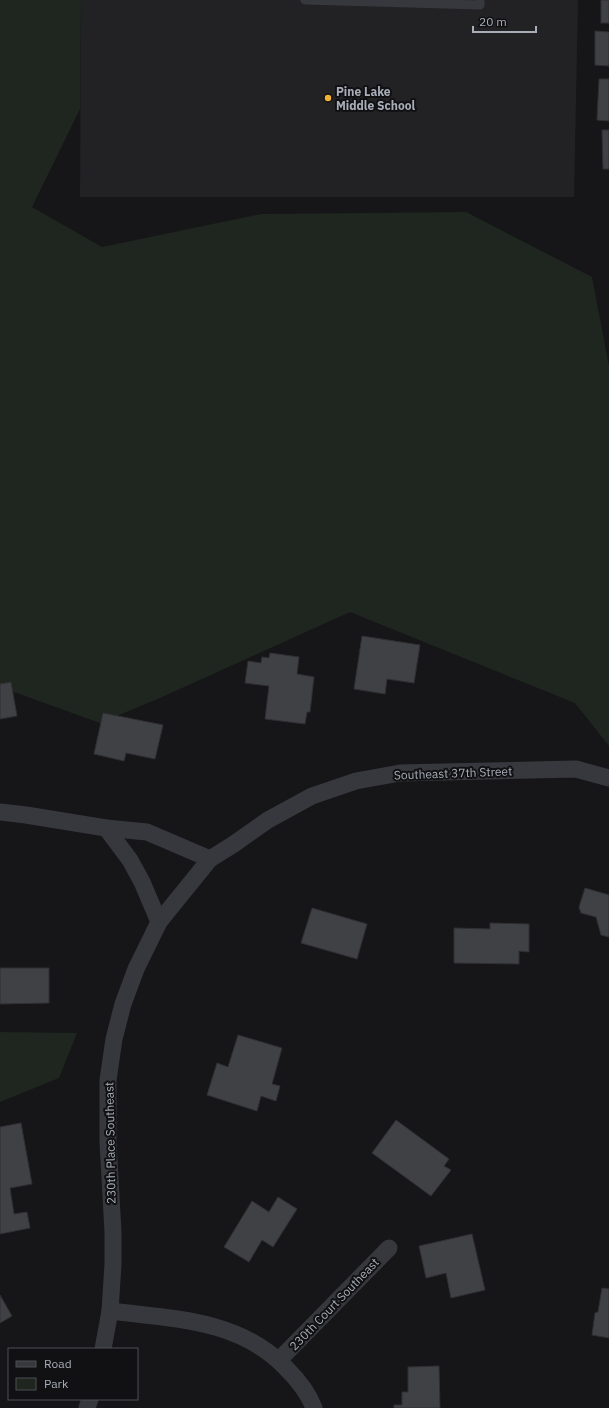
<svg xmlns="http://www.w3.org/2000/svg" width="609" height="1408" font-family="'IBM Plex Sans',sans-serif">
<style>
.built{fill:#222225}
.green{fill:#1e261f}
.building{fill:#404145;stroke:#303034}
.lines{fill:none;stroke-linecap:round;stroke-linejoin:round}
.lane{stroke:#37383d;stroke-width:9}
.street{stroke:#37383d;stroke-width:17}
.poi-dot{fill:#f2b134;stroke:#111113;stroke-width:1.5}
.labels{text-anchor:middle;dominant-baseline:central;stroke-width:4;stroke-linejoin:round;paint-order:stroke}
.poi-label{font-size:12px;font-weight:bold;fill:#a8adb8;stroke:#111113;text-anchor:start}
.street-label{font-size:12px;fill:#a8adb8;stroke:#111113}
</style>
<rect width="100%" height="100%" fill="#161618"/>
<polygon class="built" points="81,0 578,0 574,197 80,197"/>
<g class="green">
<polygon points="0,0 81,0 80,109 32,207 102,247 261,214 466,212 592,277 609,366 609,746 575,703 350,612 160,698 100,723 0,687"/>
<polygon points="0,1032 77,1033 59,1078 0,1102"/>
</g>
<g class="building">
<rect x="601" y="0" width="8" height="23"/>
<polygon points="595,31 609,32 609,66 595,65"/>
<polygon points="599,79 609,79 609,121 597,120"/>
<polygon points="602,130 609,130 609,169 603,169"/>
<polygon points="362,636 420,645 414,683 387,679 385,694 354,689"/>
<polygon points="270,653 299,657 297,674 314,677 310,712 307,712 305,724 265,719 269,686 245,683 248,661 261,663 262,657 269,658"/>
<polygon points="11,682 17,716 0,719 0,684"/>
<polygon points="103,713 163,725 155,759 126,753 124,761 94,754"/>
<polygon points="585,888 609,895 609,937 601,935 596,917 581,913 579,907"/>
<polygon points="312,908 367,924 357,959 301,943"/>
<polygon points="490,923 529,924 529,952 519,951 519,964 454,963 454,928 490,929"/>
<polygon points="0,968 49,968 49,1003 0,1004"/>
<polygon points="238,1035 282,1048 272,1084 280,1086 276,1101 261,1096 257,1111 207,1095 217,1063 228,1067"/>
<polygon points="396,1120 449,1159 444,1166 451,1170 431,1196 372,1153"/>
<polygon points="21,1123 32,1184 10,1188 14,1214 27,1212 30,1228 0,1234 0,1127"/>
<polygon points="278,1197 297,1209 273,1247 262,1240 249,1262 224,1247 252,1201 269,1212"/>
<polygon points="472,1234 485,1290 451,1298 446,1273 426,1278 419,1246"/>
<polygon points="602,1288 609,1289 609,1338 592,1335 595,1313 598,1312"/>
<polygon points="0,1295 12,1316 0,1323"/>
<polygon points="439,1366 440,1408 394,1408 394,1405 402,1405 402,1392 408,1392 408,1367"/>
</g>
<g class="lines">
<polyline class="lane" points="305,0 480,5 480,0"/>
<g class="street">
<polyline points="0,812 26,815 106,828 147,832 210,859"/>
<polyline points="106,828 130,860 142,882 159,922"/>
<path d="M110 1311C174 1319 239 1319 286 1368 298 1380 308 1392 314 1408"/>
<polyline points="103,1349 110,1311 113,1264 113,1232 108,1142 108,1080 114,1039 123,1004 136,969 159,922 210,859 234,844 268,820 312,796 356,781 400,773 576,769 609,778"/>
<polyline points="279,1360 389,1248"/>
<polyline points="87,1408 90,1399"/>
</g>
</g>
<circle class="poi-dot" cx="328" cy="98" r="4"/>
<g class="labels">
<g class="poi-label">
<text x="336" y="91">Pine Lake<tspan x="336" dy="14">Middle School</tspan></text>
</g>
<g class="street-label">
<text transform="translate(453 773) rotate(-2)">Southeast 37th Street</text>
<text transform="translate(110 1143) rotate(-91)">230th Place Southeast</text>
<text transform="translate(334 1304) rotate(-46)">230th Court Southeast</text>
</g>
</g>
<rect x="8" y="1348" width="130" height="52" fill="#111113" stroke="#4d4f55"/>
<rect x="16" y="1361" width="20" height="6" fill="#37383d" stroke="#4d4f55"/>
<text x="44" y="1368" font-size="12" fill="#a8adb8">Road</text>
<rect x="16" y="1378" width="20" height="12" fill="#1e261f" stroke="#4d4f55"/>
<text x="44" y="1388" font-size="12" fill="#a8adb8">Park</text>
<path d="M473 26v6h63v-6" fill="none" stroke="#a8adb8" stroke-width="2"/>
<text x="479" y="26" font-size="12" fill="#a8adb8" stroke="#111113" stroke-width="3" paint-order="stroke">20 m</text>
</svg>
